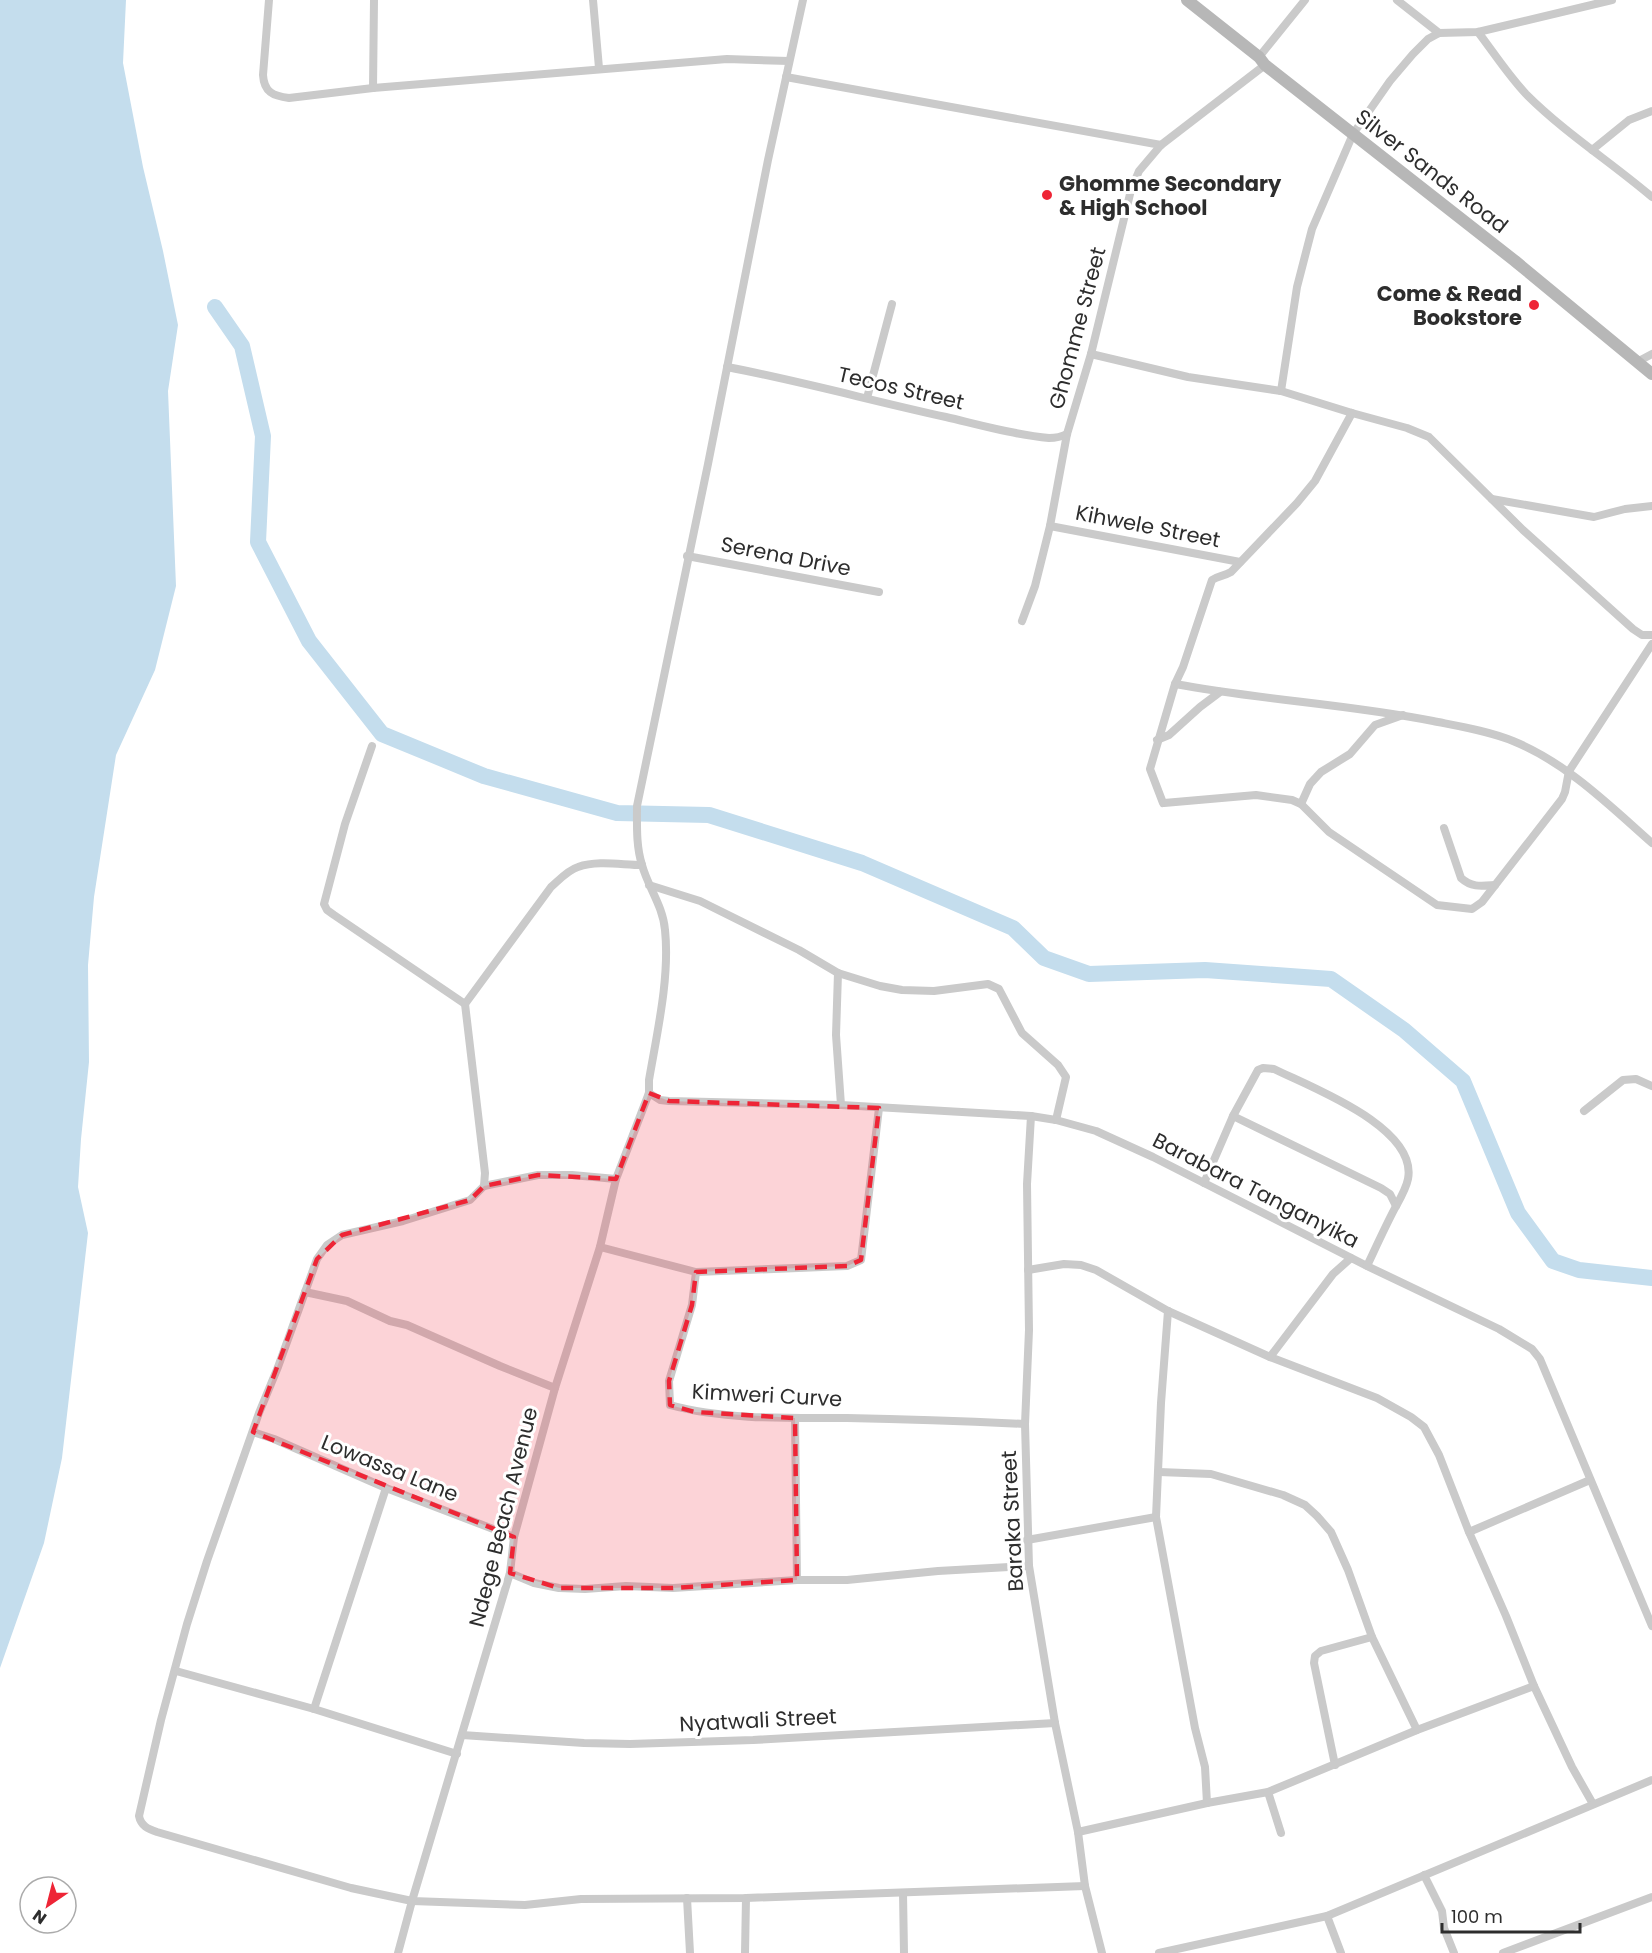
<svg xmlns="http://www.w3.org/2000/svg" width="1652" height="1953" font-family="Poppins,sans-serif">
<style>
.water{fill:#c4dded}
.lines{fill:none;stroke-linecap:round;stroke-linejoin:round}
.river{stroke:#c4dded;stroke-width:16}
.street{stroke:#cacaca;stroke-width:8}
.secondary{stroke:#b7b7b7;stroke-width:12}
.marked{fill:#ee2536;fill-opacity:0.2;stroke:#ee2536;stroke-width:4.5;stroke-dasharray:12 8;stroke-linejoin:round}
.poi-dot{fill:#ee2536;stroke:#fff;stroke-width:2}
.labels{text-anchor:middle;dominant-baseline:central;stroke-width:6;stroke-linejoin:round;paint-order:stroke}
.street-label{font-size:21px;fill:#2d2d2d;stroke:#fff}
.poi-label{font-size:21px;font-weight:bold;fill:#2d2d2d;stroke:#fff;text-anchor:start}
</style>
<rect width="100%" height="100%" fill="#fff"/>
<polygon class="water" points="0,0 126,0 123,63 143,167 163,251 178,325 168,391 176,586 155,670 116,755 94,897 88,965 89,1062 81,1139 78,1187 88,1233 62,1458 44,1543 0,1668"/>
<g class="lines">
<polyline class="river" points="215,307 242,346 263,436 258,542 309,641 382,734 484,776 617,813 709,815 862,863 1013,928 1044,958 1089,974 1205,970 1331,979 1404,1030 1463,1081 1518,1213 1553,1261 1579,1270 1652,1278"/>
<g class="street">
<path d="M269 0 263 75C264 92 273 96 289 98L373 88 727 59 789 61"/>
<polyline points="593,0 599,68"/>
<polyline points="1397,0 1439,33"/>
<path d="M1478 32C1494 53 1508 75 1526 94 1565 133 1611 162 1652 197"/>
<polyline points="1259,57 1305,0"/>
<polyline points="786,77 1161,145"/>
<polyline points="373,88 374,0"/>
<polyline points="1592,150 1629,120 1652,111"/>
<polyline points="1091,354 1188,377 1281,391 1352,413 1407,428 1429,437 1523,530 1633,629 1642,635 1652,635"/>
<polyline points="1637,362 1652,354"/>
<path d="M727 367C800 381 873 401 946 417 980 425 1015 435 1049 438 1056 438 1061 437 1067 434"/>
<polyline points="1281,391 1297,287 1312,229 1353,134 1390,81 1413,54 1428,39 1439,33 1478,32 1612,0"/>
<polyline points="867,398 892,304"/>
<polyline points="1492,499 1594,517 1625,509 1652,506"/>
<polyline points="1050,526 1240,562"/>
<polyline points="687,556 879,592"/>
<polyline points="1022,621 1035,586 1050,526 1067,434 1091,354 1131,190 1139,171 1161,145 1265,65"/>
<path d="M1175 684C1261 700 1348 704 1433 721 1458 726 1489 731 1513 741 1567 763 1609 805 1652 843"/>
<polyline points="1157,740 1169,735 1200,707 1220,692"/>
<polyline points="372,746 345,824 324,904 327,910 334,915 465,1004"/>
<path d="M1163 803 1150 769 1175 684 1183 667 1212 580C1218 576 1224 576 1231 572L1297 503 1315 481 1352 413"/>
<polyline points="1164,803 1256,795 1292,800 1301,804 1329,832 1437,905 1472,909 1482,902 1562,799 1565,792 1569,771 1652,644"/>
<polyline points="1301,804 1310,784 1321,772 1350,754 1375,725 1403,715"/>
<path d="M1444 828 1461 878C1472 888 1482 886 1495 885"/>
<path d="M642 865C622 865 598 860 578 867 568 870 559 880 551 887L465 1004 485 1173 484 1186 470 1200 403 1221 342 1235 327 1245 317 1259 278 1367 259 1413 207 1561 187 1624 161 1720 139 1816C141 1826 148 1829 157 1832L351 1888 412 1901 525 1905 581 1899 746 1898 1085 1886"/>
<polyline points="649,885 700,901 799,950 838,973 880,986 902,990 934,991 988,984 999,989 1022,1033 1058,1065 1066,1077 1056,1120"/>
<polyline points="838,973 836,1035 841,1105"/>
<polyline points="649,1093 660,1100 669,1101 841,1105 1031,1116 1056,1120 1096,1131 1153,1157 1367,1266 1499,1329 1532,1349 1540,1359 1652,1626"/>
<polyline points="1584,1111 1623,1080 1636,1079 1652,1086"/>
<polyline points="1031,1116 1027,1184 1029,1330 1025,1424 1029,1566 1055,1723 1078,1832 1085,1886 1102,1953"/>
<polyline points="1233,1116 1381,1188 1390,1194 1396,1206"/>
<path d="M1204 1183 1233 1116 1258 1070 1263 1068 1274 1069C1310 1087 1418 1127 1408 1179 1406 1189 1400 1199 1395 1208 1385 1227 1376 1247 1367 1266"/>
<polyline points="484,1186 538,1175 572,1175 616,1179"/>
<path d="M600 1247 696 1272 692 1305 669 1381 670 1405C724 1420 791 1418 847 1418 906 1419 965 1421 1025 1424"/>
<polyline points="1028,1270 1064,1264 1081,1265 1096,1270 1168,1311 1270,1357 1377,1398 1411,1417 1424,1427 1439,1455 1469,1532 1506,1616 1534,1686 1572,1767 1593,1804"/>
<polyline points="696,1272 847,1266 861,1260 879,1108"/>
<polyline points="305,1292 347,1301 390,1321 407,1325 500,1366 555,1388"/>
<polyline points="1168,1311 1161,1403 1156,1517 1195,1728 1205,1767 1207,1803"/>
<polyline points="1270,1357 1333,1274 1351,1258"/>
<polyline points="795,1418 797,1580"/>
<polyline points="253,1432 274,1439 386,1488 514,1537"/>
<polyline points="1159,1472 1211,1474 1283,1495 1305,1505 1317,1516 1331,1532 1348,1570 1372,1637 1417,1730"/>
<polyline points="1469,1532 1590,1480"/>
<polyline points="1027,1540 1156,1517"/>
<polyline points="510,1573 534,1583 559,1588 585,1589 626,1586 673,1588 797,1580 847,1580 938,1571 1029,1566"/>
<polyline points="176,1671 314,1709 457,1754"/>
<polyline points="314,1709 386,1488"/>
<polyline points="462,1735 584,1743 630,1744 753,1740 1055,1723"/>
<polyline points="1335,1765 1314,1663 1315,1656 1321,1651 1372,1637"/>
<polyline points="1268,1792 1281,1833"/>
<polyline points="1078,1832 1207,1803 1268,1792 1417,1730 1534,1686"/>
<polyline points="1424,1875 1442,1911 1444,1928 1454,1953"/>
<polyline points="903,1893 904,1953"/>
<polyline points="687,1898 690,1953"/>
<polyline points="1327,1916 1341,1953"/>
<path d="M398 1953 412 1901 510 1573 514 1537 555 1388 600 1247 616 1179 649 1093V1080C657 1033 670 977 665 930 663 906 648 887 642 865 636 846 637 826 637 806L708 464 768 160 803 0"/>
<polyline points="745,1953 746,1898"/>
<polyline points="1159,1953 1327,1916 1652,1780"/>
<polyline points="1503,1953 1652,1897"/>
</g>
<polyline class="secondary" points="1187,0 1259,57 1265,65 1515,261 1652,374"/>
</g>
<path class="marked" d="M649 1093 669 1101 879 1108 861 1260 847 1266 696 1272 692 1305 669 1381 670 1405 695 1412 795 1418 797 1580 673 1588H559L510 1573 514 1537 253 1432 317 1259 342 1235 470 1200 484 1186 538 1175 616 1179Z"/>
<g class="poi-dot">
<circle cx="1047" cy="195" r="6"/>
<circle cx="1534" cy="305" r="6"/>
</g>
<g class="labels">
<g class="street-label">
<text transform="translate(1432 171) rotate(38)">Silver Sands Road</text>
<text transform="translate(1077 328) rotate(-75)">Ghomme Street</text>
<text transform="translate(901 388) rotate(13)">Tecos Street</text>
<text transform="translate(1148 526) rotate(11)">Kihwele Street</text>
<text transform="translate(786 556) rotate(11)">Serena Drive</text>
<text transform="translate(1256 1190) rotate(27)">Barabara Tanganyika</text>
<text transform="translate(767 1395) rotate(3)">Kimweri Curve</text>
<text transform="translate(390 1468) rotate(22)">Lowassa Lane</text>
<text transform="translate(503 1517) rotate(-76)">Ndege Beach Avenue</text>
<text transform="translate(1012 1521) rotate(-93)">Baraka Street</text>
<text transform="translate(758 1720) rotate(-3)">Nyatwali Street</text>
</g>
<g class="poi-label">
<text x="1059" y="183">Ghomme Secondary<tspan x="1059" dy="24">&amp; High School</tspan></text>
<text x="1522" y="293" text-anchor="end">Come &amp; Read<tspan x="1522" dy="24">Bookstore</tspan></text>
</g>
</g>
<g transform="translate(48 1905) rotate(215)"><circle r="28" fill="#ffffff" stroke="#ababab" stroke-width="1.5"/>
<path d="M0-4.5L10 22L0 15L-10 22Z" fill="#ee2536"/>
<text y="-9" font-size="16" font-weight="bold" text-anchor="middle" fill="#2d2d2d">N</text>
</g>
<path d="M1442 1923v9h138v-9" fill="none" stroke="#2d2d2d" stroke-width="3"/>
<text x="1451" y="1923" font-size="18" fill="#2d2d2d" stroke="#ffffff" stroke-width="4.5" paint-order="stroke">100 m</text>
</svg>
